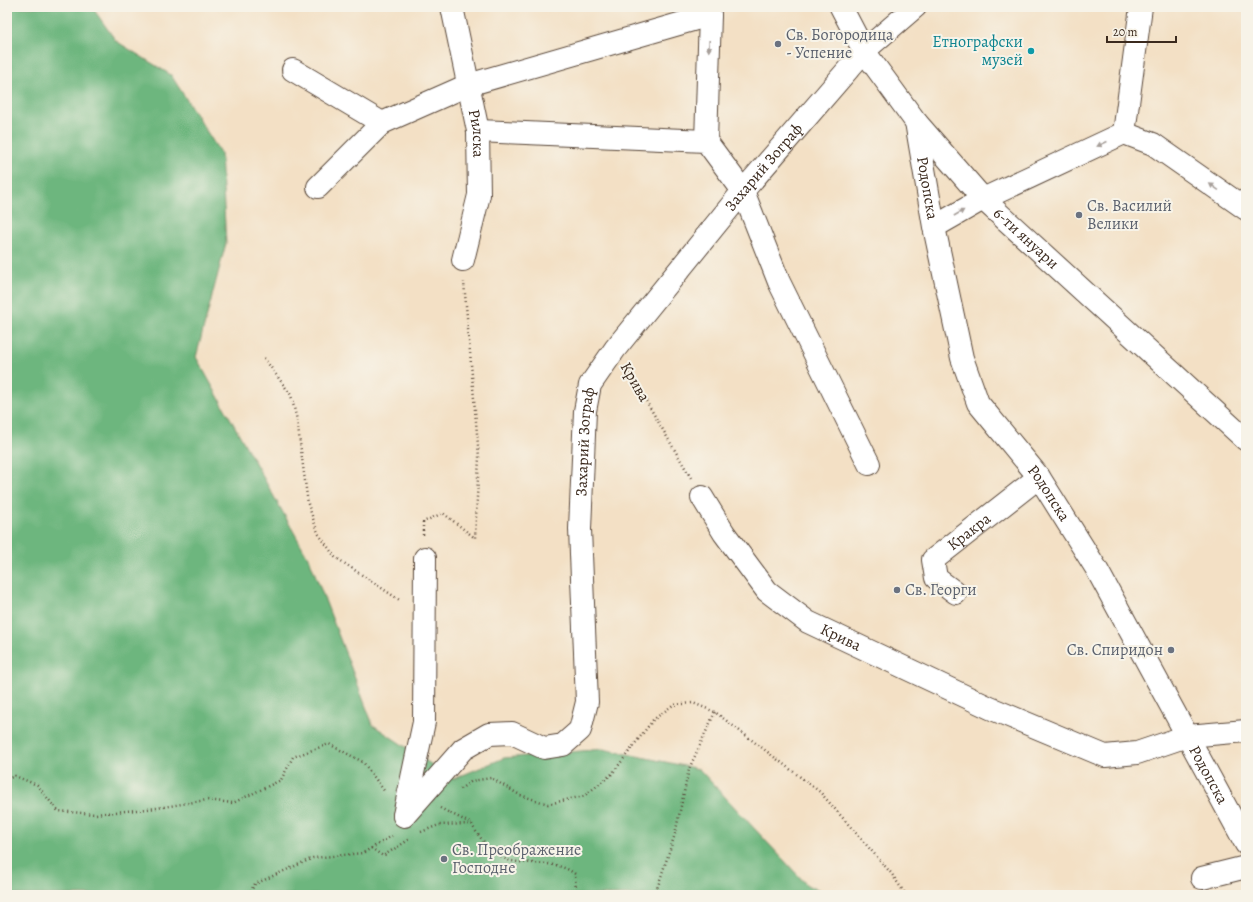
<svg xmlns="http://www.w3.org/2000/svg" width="1253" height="902" font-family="Alegreya,serif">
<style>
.forest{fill:#6db67e;stroke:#54704e}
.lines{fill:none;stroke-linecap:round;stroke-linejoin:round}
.minor-casing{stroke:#574537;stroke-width:24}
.major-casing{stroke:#574537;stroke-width:24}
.path{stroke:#574537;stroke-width:2.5;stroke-dasharray:1 3;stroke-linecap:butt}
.minor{stroke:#fff;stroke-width:22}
.major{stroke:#fff;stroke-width:22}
.oneway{fill:#a79f9a}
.worship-dot{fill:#6b7280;stroke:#f7f3e8;stroke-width:1.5}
.culture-dot{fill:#0f9aa8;stroke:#f7f3e8;stroke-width:1.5}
.labels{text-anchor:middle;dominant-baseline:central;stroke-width:4;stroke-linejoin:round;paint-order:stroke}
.worship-label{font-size:16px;fill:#5b616d;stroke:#f7f3e8;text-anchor:start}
.culture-label{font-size:16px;fill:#0d838f;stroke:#f7f3e8;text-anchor:end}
.street-label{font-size:16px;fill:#3b2a1e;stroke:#f7f3e8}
</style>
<rect width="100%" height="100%" fill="#f7f3e8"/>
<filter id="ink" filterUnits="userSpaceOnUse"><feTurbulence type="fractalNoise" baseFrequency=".025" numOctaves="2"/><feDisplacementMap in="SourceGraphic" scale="8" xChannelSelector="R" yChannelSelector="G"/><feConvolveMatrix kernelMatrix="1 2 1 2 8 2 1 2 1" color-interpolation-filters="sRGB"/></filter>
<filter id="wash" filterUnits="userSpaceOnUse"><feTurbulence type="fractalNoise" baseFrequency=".012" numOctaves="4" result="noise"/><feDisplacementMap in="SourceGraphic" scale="16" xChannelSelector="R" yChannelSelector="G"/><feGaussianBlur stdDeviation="0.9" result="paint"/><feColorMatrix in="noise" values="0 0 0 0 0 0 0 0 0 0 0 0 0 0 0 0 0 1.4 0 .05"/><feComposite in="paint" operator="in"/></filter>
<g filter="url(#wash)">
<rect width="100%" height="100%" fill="#f3e0c5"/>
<polygon class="forest" points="7,7 92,7 116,41 171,75 221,154 226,243 196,357 310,561 373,725 453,779 504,758 603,749 699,769 807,885 828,895 7,895"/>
</g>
<g filter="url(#ink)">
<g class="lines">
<defs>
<g id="minor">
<path id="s1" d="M452 7 478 131 479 195 463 260"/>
<polyline points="293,70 382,123"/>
<path id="s2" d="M916 122 934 227 962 358 978 403 1039 477 1096 568 1246 844"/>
<polyline points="478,131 706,141 743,191 779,282 869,464"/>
<polyline points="1124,133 1141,7"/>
<polyline points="706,141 710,15 708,7"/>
<polyline points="318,187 382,123 468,85 710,15"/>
<polyline points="934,227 983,199 1124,133 1153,144 1246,209"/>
<path id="s3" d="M702 497 724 533 767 591 808 622 990 708 1105 756 1137 753 1187 736 1246 731"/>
<path id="s4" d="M956 593 936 578 933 560 1039 477"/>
<polyline points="404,815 424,722 425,558"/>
<path id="s5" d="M404 816 463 749 489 734 512 733 544 748 563 745 580 730 587 702 580 529 585 411 590 385 615 349 743 191 864 51 915 7"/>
<polyline points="1202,878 1246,867"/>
</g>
<g id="major">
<path id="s6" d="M841 7 864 51 916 122 983 199 1246 440"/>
</g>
</defs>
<use href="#minor" class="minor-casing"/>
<use href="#major" class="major-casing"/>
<g class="path">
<polyline points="264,358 291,395 297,420 308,504 318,533 335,557 401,601"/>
<polyline points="628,370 691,478"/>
<polyline points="423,535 423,522 443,513 475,538 479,457 464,282"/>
<polyline points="7,779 15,776 37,785 58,811 95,814 157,808 207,800 233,803 281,780 293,757 329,744 363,762 385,792"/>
<polyline points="460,789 472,781 491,778 520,795 548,804 584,796 612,774 653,720 673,705 693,703 715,712 820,792 891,873 906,895"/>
<path d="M440 808 472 824C477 837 498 859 512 861 534 865 557 860 575 874L576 893 584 895"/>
<polyline points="421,832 439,825 472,824"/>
<polyline points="371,848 383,856 410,839"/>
<polyline points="248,895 255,884 313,858 363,853 392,836"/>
<polyline points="655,895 675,834 689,769 715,712"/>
</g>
<use href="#minor" class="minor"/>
<use href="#major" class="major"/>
</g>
<defs><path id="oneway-solid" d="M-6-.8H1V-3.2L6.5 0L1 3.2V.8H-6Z"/></defs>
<g class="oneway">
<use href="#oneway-solid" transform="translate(709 46) rotate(92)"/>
<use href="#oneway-solid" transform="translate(1102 144) rotate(155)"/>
<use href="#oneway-solid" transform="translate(1214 187) rotate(-145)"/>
<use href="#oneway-solid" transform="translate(959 213) rotate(-30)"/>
</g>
</g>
<g class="worship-dot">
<circle cx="778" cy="44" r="4"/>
<circle cx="1079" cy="215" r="4"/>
<circle cx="897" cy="590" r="4"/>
<circle cx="1171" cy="650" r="4"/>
<circle cx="444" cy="859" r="4"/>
</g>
<circle class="culture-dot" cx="1031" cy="51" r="4"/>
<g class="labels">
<g class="worship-label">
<text x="786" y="35">Св. Богородица<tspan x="786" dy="18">- Успение</tspan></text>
<text x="1087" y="206">Св. Василий<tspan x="1087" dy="18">Велики</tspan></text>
<text x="905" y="590">Св. Георги</text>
<text x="1163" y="650" text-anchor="end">Св. Спиридон</text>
<text x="452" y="850">Св. Преображение<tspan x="452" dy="18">Господне</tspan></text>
</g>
<g class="culture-label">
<text x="1023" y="42">Етнографски<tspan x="1023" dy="18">музей</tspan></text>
</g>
<g class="street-label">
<text stroke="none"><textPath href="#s1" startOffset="129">Рилска</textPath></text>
<text stroke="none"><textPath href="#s5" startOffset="845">Захарий Зограф</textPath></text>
<text stroke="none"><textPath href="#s2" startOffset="67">Родопска</textPath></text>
<text stroke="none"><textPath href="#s6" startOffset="298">6-ти януари</textPath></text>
<text transform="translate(635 382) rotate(60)">Крива</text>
<text stroke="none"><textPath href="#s5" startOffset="509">Захарий Зограф</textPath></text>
<text stroke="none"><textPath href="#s2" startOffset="403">Родопска</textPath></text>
<text stroke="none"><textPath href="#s4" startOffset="89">Кракра</textPath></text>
<text stroke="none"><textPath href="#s3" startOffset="202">Крива</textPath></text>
<text stroke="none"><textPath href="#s2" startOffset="727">Родопска</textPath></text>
</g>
</g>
<rect width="1253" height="902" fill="none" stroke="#f7f3e8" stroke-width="24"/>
<path d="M1107 36v6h69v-6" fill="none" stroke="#3b2a1e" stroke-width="2"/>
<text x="1113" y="36" font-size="12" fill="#3b2a1e" stroke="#f7f3e8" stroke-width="3" paint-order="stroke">20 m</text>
</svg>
